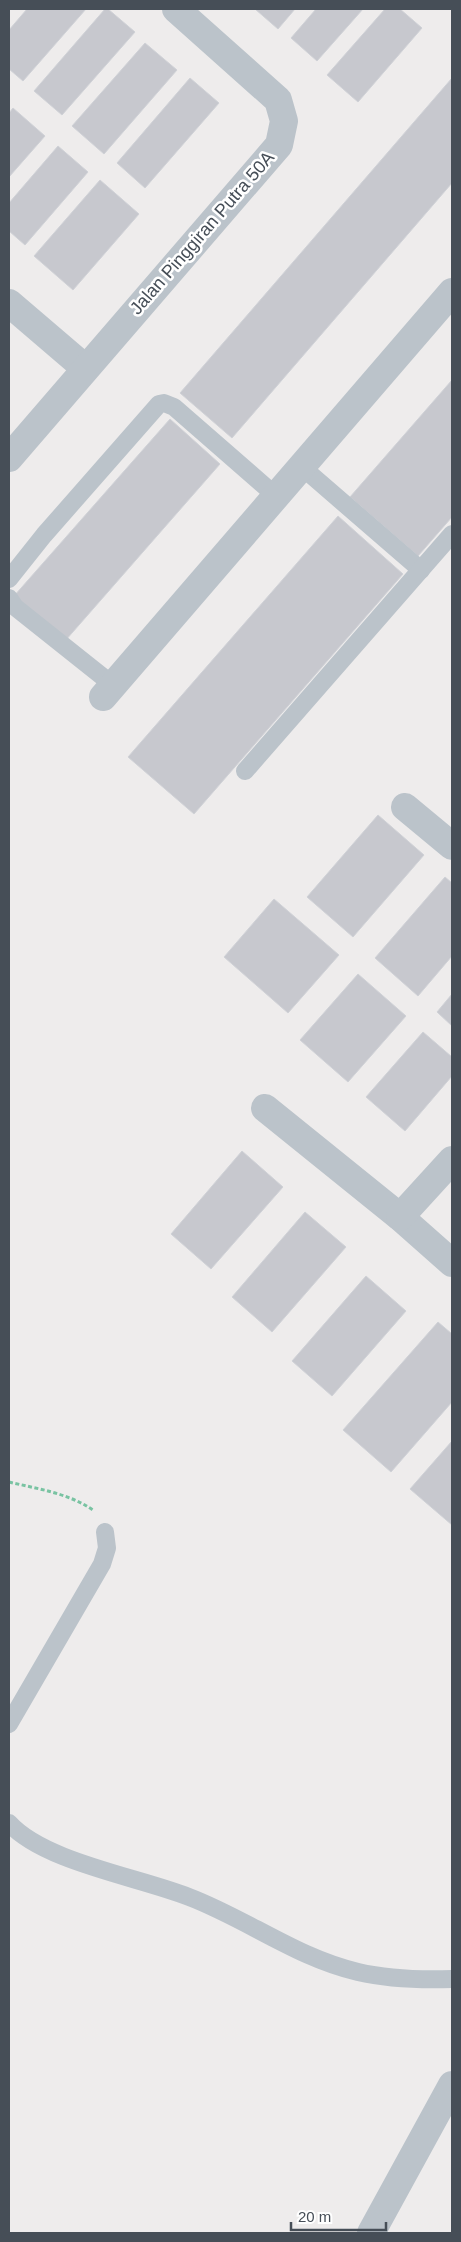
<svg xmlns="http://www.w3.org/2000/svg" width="461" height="2242" font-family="Arial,sans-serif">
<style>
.building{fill:#c7c8ce;stroke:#d0d2d7}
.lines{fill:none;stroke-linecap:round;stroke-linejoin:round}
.path{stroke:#79c3a2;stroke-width:3;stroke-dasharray:4 2.5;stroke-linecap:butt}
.lane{stroke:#bbc3ca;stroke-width:18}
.street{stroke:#bbc3ca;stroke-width:28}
.labels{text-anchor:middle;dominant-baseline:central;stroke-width:5;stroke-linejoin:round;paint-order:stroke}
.street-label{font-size:18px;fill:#464e57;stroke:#fff}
</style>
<rect width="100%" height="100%" fill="#eeecec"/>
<g class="building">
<polygon points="27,9 86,9 23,81 9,69 9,30"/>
<polygon points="105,9 108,9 135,32 62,115 34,91"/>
<polygon points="255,9 295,9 278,29"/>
<polygon points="316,9 363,9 317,61 291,38"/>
<polygon points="385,9 400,9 422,28 358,102 327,75"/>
<polygon points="145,43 177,70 104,154 72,126"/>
<polygon points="190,78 219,103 145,188 117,163"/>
<polygon points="452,78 452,183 232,438 180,393"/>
<polygon points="13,108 45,136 9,177 9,113"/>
<polygon points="58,146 88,172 25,245 9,231 9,203"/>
<polygon points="100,180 139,214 73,290 34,256"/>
<polygon points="452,380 452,517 418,556 350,497"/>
<polygon points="170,419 220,464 65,641 14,596"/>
<polygon points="338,516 403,574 194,814 128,757"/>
<polygon points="378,815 424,855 353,937 307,897"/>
<polygon points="445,877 452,883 452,956 418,996 375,958"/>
<polygon points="274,899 339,955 288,1013 224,957"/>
<polygon points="358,974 406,1016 348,1082 300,1040"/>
<polygon points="452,994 452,1026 437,1012"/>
<polygon points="423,1032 452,1057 452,1076 405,1131 366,1097"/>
<polygon points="242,1151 283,1187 211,1269 171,1234"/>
<polygon points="305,1212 346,1247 272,1332 232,1297"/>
<polygon points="366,1276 406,1311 332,1396 292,1361"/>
<polygon points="438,1322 452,1334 452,1402 391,1472 343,1430"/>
<polygon points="452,1441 452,1525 410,1489"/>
</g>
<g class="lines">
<path class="path" d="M9 1482C38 1489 68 1493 93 1510"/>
<g class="lane">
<polyline points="302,467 421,570"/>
<polyline points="9,579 44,535 159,404 164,403 174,407 276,496"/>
<polyline points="9,598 15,607 113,685"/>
<polyline points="245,771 452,534"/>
<polyline points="9,1724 102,1564 107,1548 105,1532"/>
<path d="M9 1823C44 1862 139 1877 189 1897 247 1919 297 1958 358 1972 388 1979 422 1980 452 1979"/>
</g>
<g class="street">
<polyline points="9,303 85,368"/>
<polyline points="9,458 279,145 284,121 278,100 176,9"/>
<polyline points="103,697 452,292"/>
<polyline points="405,807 452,846"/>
<polyline points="265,1108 400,1217 452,1263"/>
<polyline points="400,1217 452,1160"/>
<polyline points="371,2233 452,2085"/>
</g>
</g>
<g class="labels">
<g class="street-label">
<text transform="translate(202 233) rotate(-49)">Jalan Pinggiran Putra 50A</text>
</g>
</g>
<rect width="461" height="2242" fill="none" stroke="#464e57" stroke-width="20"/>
<path d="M291 2222v8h95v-8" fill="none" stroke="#464e57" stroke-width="2.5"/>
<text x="298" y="2222" font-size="15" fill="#464e57" stroke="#ffffff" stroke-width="4" paint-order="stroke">20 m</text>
</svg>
